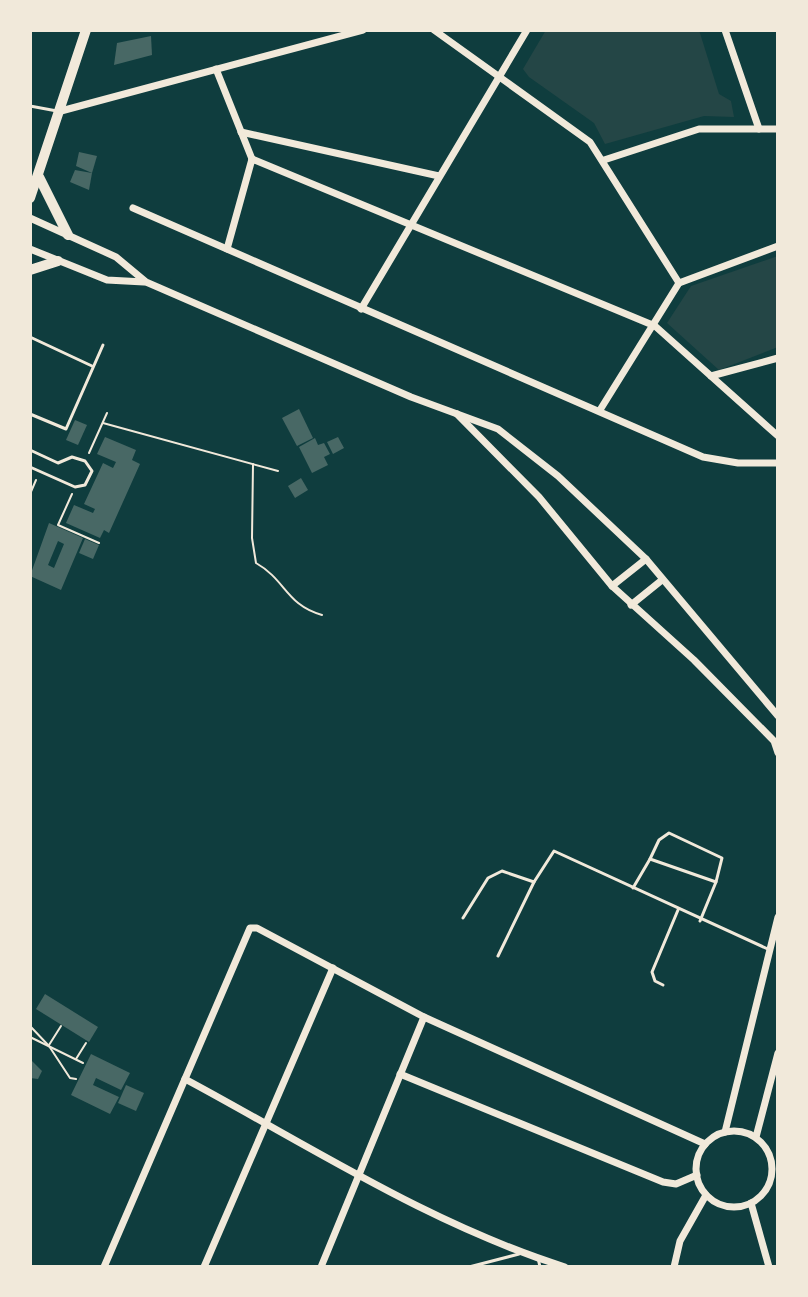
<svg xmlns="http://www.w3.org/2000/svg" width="808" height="1297" font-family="'Titillium Web',sans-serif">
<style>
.green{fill:#244646}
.building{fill:#486865;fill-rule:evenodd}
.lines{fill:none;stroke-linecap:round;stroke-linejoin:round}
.path{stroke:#f1e9da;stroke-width:2}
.service{stroke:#f1e9da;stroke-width:3}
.minor{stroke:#f1e9da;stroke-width:7}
.primary{stroke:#f1e9da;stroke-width:10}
</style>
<rect width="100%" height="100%" fill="#0f3d3e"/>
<g class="green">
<polygon points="546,30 699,30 719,94 731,101 734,117 704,116 605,144 594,123 529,77 523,69"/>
<polygon points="778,256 778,347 719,370 667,323 691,286"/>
</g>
<g class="building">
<polygon points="151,36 152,55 114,65 117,43"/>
<polygon points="79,152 97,156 92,173 76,166"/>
<polygon points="75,170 92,173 89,190 70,182"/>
<polygon points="299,409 313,438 297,446 282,418"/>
<polygon points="75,420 87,425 78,445 66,440"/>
<polygon points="105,437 136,450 132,460 140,464 109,533 104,530 100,538 66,523 74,505 93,513 95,509 84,504 103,463 113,468 116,462 97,454"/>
<polygon points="338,437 344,448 333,454 327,442"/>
<polygon points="315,438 318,445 324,443 330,454 324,457 328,465 312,473 299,447"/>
<polygon points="301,478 308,490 295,498 288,486"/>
<path d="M49 523 83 538 61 590 30 576ZM58 541 64 544 54 568 48 565Z"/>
<polygon points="85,539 99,545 93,559 79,553"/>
<polygon points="45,994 98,1027 89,1042 36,1009"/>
<polygon points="91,1054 130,1073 121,1090 96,1078 93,1085 119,1097 110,1114 71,1095"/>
<polygon points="30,1059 42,1071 38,1079 30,1078"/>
<polygon points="126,1085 144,1093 136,1111 118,1103"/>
</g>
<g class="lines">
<g class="path">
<polyline points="103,423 278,471"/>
<polyline points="89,453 107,413"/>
<path d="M253 464 252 538 256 563C286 580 286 605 322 615"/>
<polyline points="30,494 36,480"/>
<polyline points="72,494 58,525 99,543"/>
<polyline points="30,543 30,544"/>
<polyline points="30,1026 49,1046 70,1078 76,1079"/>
<polyline points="30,1037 83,1063"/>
<polyline points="49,1045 61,1026"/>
<polyline points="76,1059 86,1043"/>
</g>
<g class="service">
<polyline points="30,106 57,111"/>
<polyline points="30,337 92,366"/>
<polyline points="30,414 66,429 103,345"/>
<polyline points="30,450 58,463 72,457 85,461 92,471 85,485 75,487 30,467"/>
<polyline points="650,859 659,840 669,833 722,858 716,882"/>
<polyline points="633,888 650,859 716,882 700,921"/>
<polyline points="463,918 488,878 502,871 534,882 554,851 770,950"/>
<polyline points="498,956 534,882"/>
<polyline points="663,985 655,981 652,972 678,910"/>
<polyline points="538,1258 540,1267"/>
<polyline points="469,1267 519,1254"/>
</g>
<g class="minor">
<polyline points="434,30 590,142 679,283"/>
<polyline points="725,30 759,129"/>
<polyline points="216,69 252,159"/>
<polyline points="61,111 363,30"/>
<polyline points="241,132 439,176"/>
<polyline points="252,159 655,326 778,436"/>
<polyline points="604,160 699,129 778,129"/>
<polyline points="133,208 703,457 738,463 778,463"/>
<polyline points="30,218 116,257 146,282 411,397 498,429 558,476 646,559 778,716"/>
<polyline points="30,249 107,280 144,282"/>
<polyline points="227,249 252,159"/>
<polyline points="361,309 527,30"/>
<polyline points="711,376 778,358"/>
<polyline points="600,410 679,283 778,246"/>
<polyline points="457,414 539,497 612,586 694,660 774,741 778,753"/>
<polyline points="612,586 646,559"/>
<polyline points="631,605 662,580"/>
<polyline points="400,1074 663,1182 676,1184 697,1175"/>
<path d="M185 1079C310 1146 429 1224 565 1267"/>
<circle cx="734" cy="1169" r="38"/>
<polyline points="725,1132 778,917"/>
<polyline points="756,1137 778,1053"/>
<polyline points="751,1203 769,1267"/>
<polyline points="104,1267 250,928 257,928 424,1017 705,1144"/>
<polyline points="204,1267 333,968"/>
<polyline points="321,1267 424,1017"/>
<polyline points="674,1267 680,1241 706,1195"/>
</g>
<g class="primary">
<polyline points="39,177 68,235"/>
<polyline points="30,198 86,30"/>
<polyline points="30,270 58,261"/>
</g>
</g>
<rect width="808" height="1297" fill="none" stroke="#f1e9da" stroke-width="64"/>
</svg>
